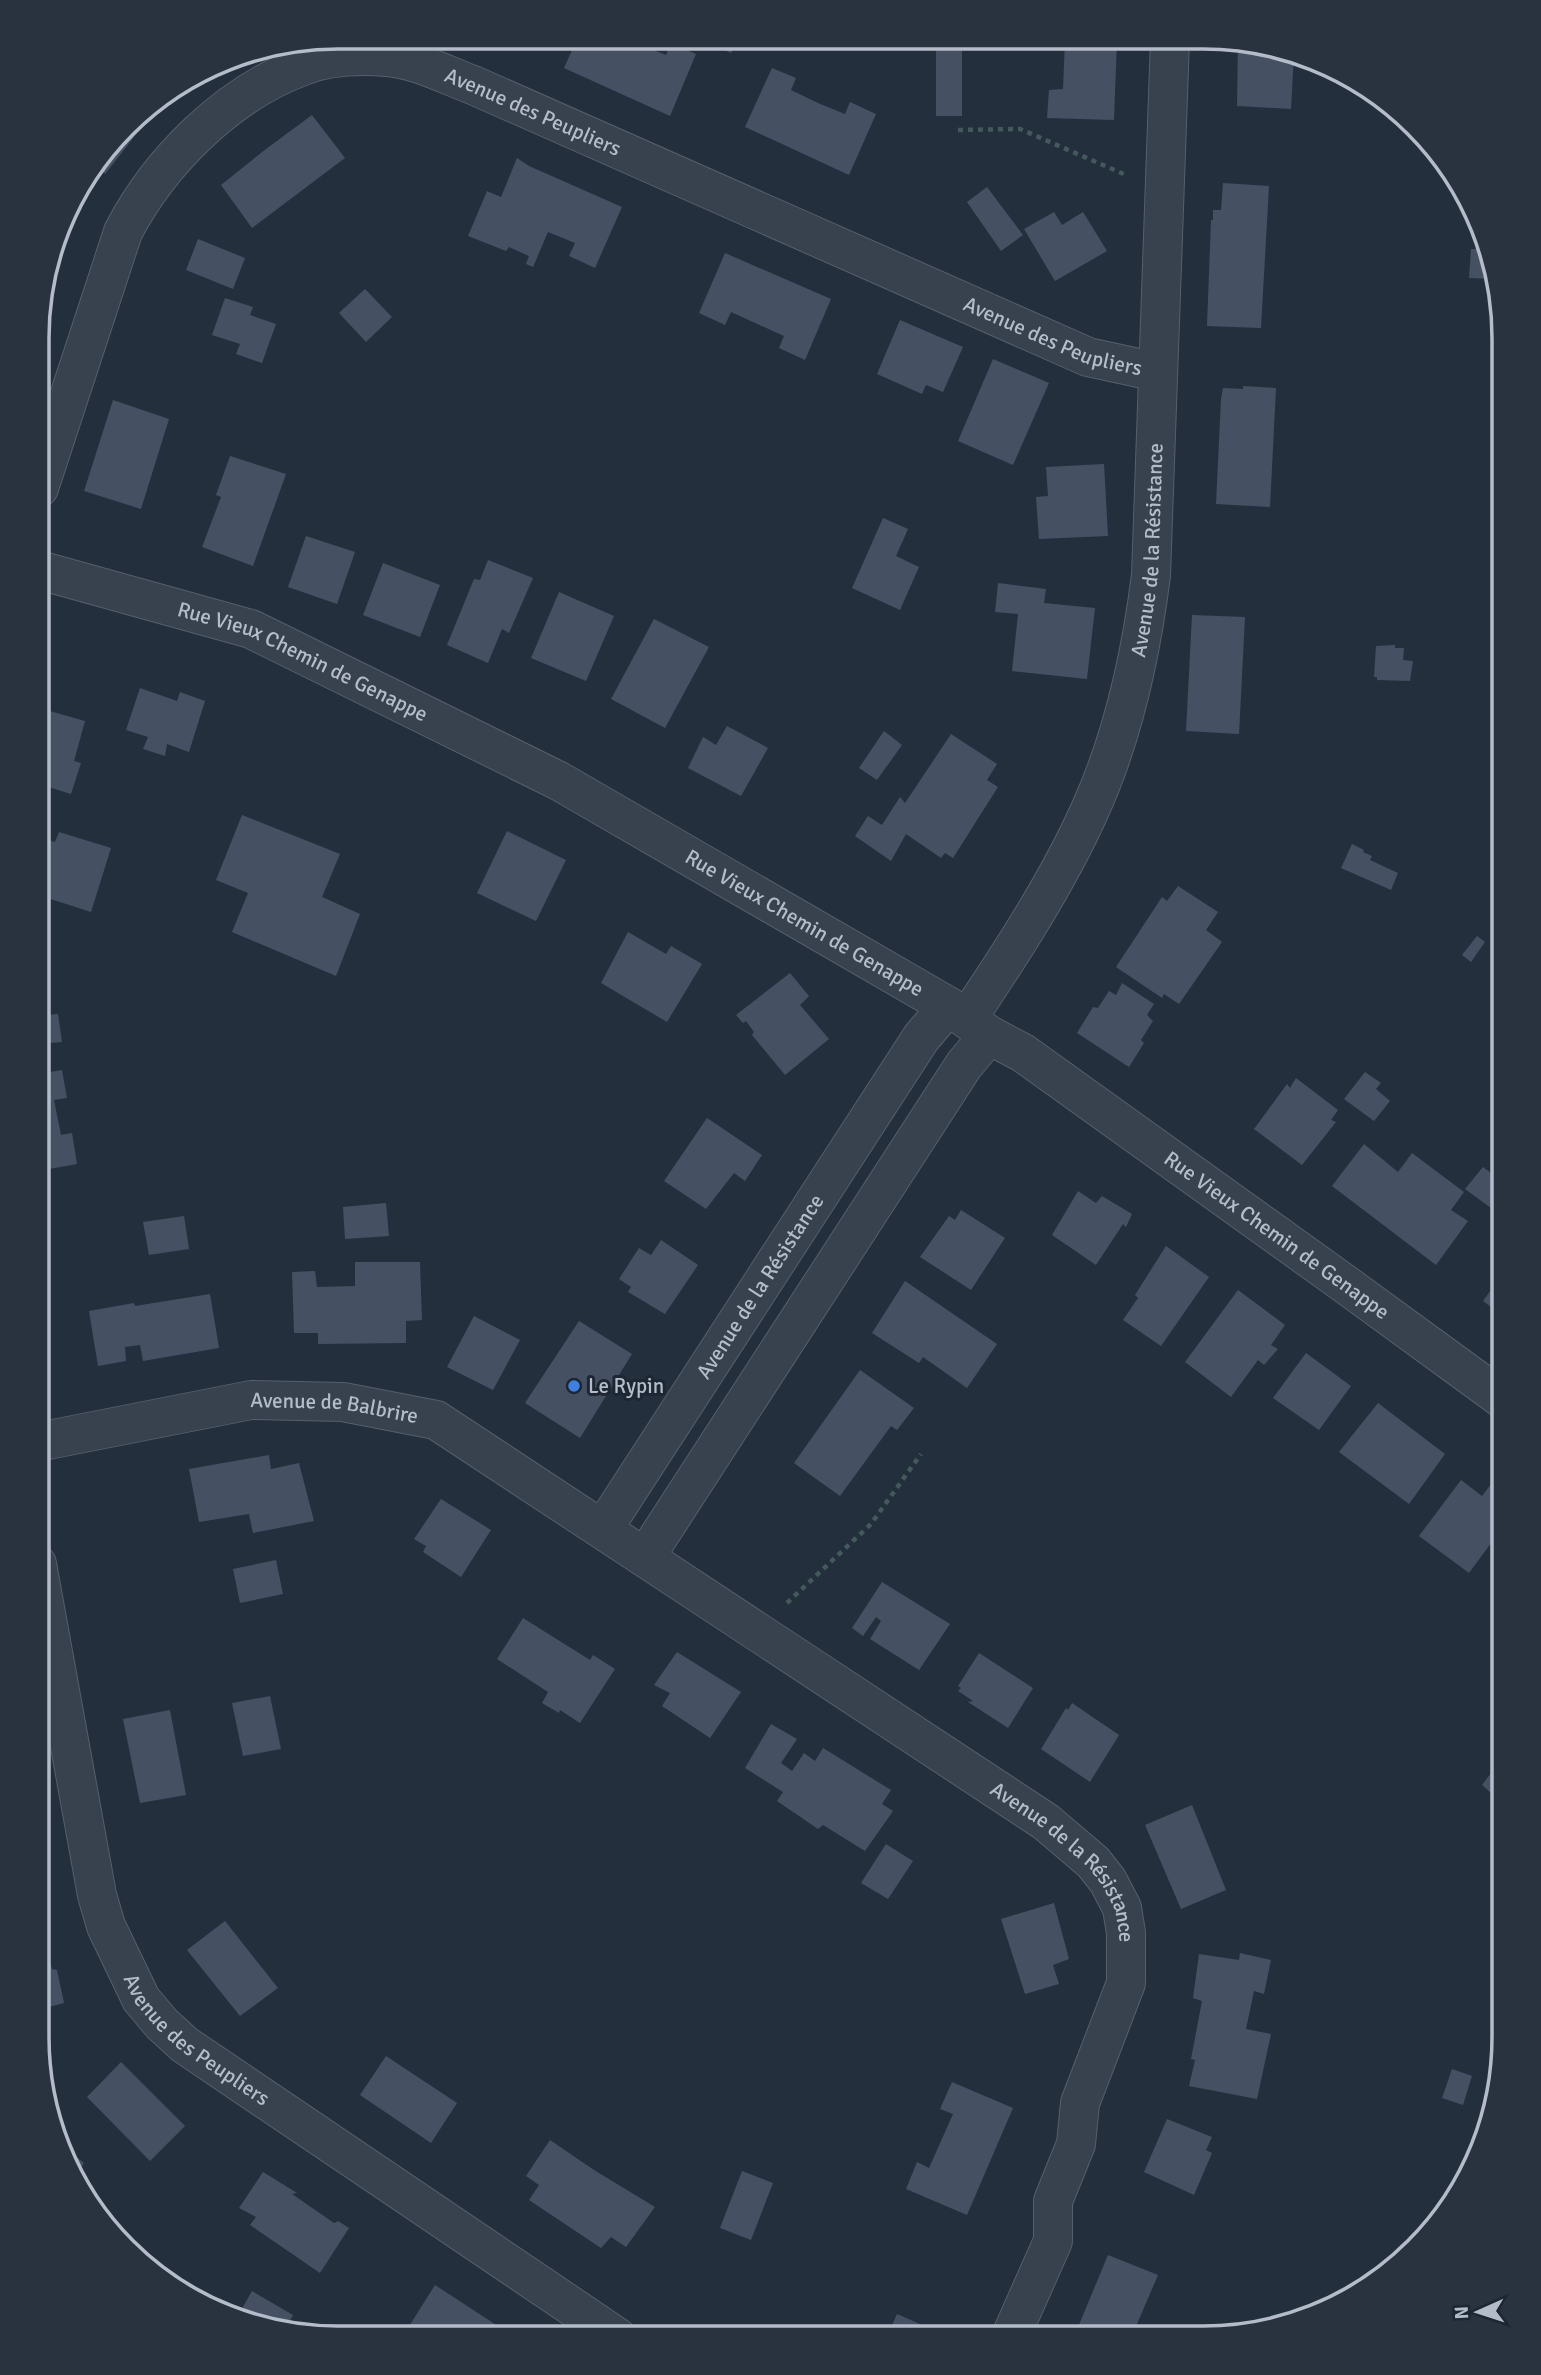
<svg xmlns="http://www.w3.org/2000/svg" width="1541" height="2375" font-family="Signika,sans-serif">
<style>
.building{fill:#455162}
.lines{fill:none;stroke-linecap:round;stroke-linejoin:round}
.minor-casing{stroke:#565f6c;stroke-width:40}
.path{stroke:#44595c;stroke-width:4.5;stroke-dasharray:5 5;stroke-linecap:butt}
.minor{stroke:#38414e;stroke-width:38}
.shop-dot{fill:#3f7fe0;stroke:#1d2633;stroke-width:2.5}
.labels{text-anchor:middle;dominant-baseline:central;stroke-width:6;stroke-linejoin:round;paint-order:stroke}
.street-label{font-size:21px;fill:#b4bcc9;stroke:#1d2633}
.poi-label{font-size:21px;fill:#b4bcc9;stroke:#1d2633;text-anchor:start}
.rim{fill:none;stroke:#b4bcc9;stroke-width:3.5}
</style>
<rect width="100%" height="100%" fill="#242f3e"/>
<g class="building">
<polygon points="476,37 507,37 505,45"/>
<polygon points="578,37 623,38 666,55 671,43 696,54 670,116 564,68"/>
<polygon points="698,38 739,38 731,53"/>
<polygon points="936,38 962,39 962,116 936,116"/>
<polygon points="1065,39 1117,39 1114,120 1047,118 1049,90 1063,89"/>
<polygon points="1238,39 1294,53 1291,109 1237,106"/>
<polygon points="772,68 796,78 791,90 818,103 845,114 850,102 876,114 849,175 745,127"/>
<polygon points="167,95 105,174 97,167 139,112"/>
<polygon points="312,115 345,158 252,228 221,185 266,149"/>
<polygon points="517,158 529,166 622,207 595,268 569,256 575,243 548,232 533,267 526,264 529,256 509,247 506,251 468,236 487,191 501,197"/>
<polygon points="1223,183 1269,186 1261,328 1207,326 1211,220 1213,220 1213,210 1221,210"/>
<polygon points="987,187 1023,235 1001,251 967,202"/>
<polygon points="1054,212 1062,225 1083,212 1107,251 1055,281 1024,229"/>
<polygon points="198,239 245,258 233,289 186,270"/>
<polygon points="1471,249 1487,249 1493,279 1469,278"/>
<polygon points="725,253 831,299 805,360 779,348 784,336 731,312 725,325 699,313"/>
<polygon points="365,289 392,317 366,342 339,313"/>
<polygon points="225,298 253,307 250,315 276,324 262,363 236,354 240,344 212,335"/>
<polygon points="900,320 963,347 943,392 926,385 922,394 877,374"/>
<polygon points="993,359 1049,383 1013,465 958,441"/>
<polygon points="1243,386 1276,388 1270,507 1216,504 1221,399 1223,388 1243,389"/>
<polygon points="113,400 169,419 141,509 84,491"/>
<polygon points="230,456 286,474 253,566 202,547 221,497 216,495"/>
<polygon points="1104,464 1108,536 1039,539 1036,497 1048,496 1046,467"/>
<polygon points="883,518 908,529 896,556 919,567 900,610 852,588"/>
<polygon points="306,536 355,552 337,604 288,587"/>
<polygon points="488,560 533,578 509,633 502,629 488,663 447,645 474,579 480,580"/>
<polygon points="383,563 440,585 420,637 363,615"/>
<polygon points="998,583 1046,589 1044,603 1095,608 1087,679 1012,671 1018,614 995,612"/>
<polygon points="559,592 614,616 586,681 531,658"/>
<polygon points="1192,615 1245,617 1239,734 1186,731"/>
<polygon points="654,619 709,647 665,728 611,699"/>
<polygon points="1395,645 1395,648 1404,648 1403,660 1413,661 1410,681 1377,680 1377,677 1374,677 1376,646"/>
<polygon points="140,688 177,701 180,692 205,701 189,752 167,744 165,756 143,749 148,737 126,730"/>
<polygon points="39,708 85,721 74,761 81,763 71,794 39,784"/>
<polygon points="727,726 768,748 741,796 688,768 703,737 716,745"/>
<polygon points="884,731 902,745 877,780 859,768"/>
<polygon points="951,734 997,764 987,780 998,787 953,858 945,853 941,858 906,834 891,861 855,836 868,816 882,825 900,797 905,803"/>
<polygon points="242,815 340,854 322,897 360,914 336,976 232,932 248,893 216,880"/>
<polygon points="507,831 566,860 536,921 477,893"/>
<polygon points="59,832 111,848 91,912 38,895 38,837 55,842"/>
<polygon points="1352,844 1364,850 1363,852 1372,856 1370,860 1398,873 1391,890 1341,868"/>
<polygon points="1178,886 1218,912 1206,930 1222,942 1179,1004 1164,994 1162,998 1116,967 1162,897 1167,901"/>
<polygon points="628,932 666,954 671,946 702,964 667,1022 601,983"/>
<polygon points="1477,936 1485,942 1471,962 1462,955"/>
<polygon points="790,973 809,996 800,1005 829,1039 785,1075 752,1035 754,1032 746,1021 743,1023 736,1015"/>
<polygon points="1122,983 1154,1004 1147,1015 1153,1021 1141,1040 1144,1043 1129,1067 1077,1033 1093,1007 1098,1008 1109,991 1116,995"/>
<polygon points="58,1014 62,1042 38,1044 38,1016"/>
<polygon points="62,1070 67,1098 54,1100 61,1135 72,1133 77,1164 38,1171 38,1074"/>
<polygon points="1365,1072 1381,1083 1376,1089 1390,1101 1374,1121 1344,1099"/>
<polygon points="1296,1078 1338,1110 1331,1120 1336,1122 1302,1165 1254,1129 1287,1084 1290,1088"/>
<polygon points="707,1118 762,1155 745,1181 734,1173 706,1209 664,1181"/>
<polygon points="1364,1144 1398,1172 1412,1153 1464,1192 1451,1210 1468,1221 1436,1265 1332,1186"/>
<polygon points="1483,1167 1499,1179 1504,1172 1504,1228 1490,1218 1495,1211 1465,1189"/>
<polygon points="1078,1191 1096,1203 1102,1196 1132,1214 1126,1227 1123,1224 1096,1265 1052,1235"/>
<polygon points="386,1203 389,1236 345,1239 343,1207"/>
<polygon points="961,1210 1005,1238 971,1290 920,1257 949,1216 955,1220"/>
<polygon points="184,1216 189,1249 149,1255 143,1222"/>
<polygon points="661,1240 698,1265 665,1314 628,1292 631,1287 619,1279 639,1248 651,1255"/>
<polygon points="1166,1246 1209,1277 1161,1346 1123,1320 1138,1298 1135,1295"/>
<polygon points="355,1262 420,1262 422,1320 406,1321 406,1343 318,1344 318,1333 294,1333 292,1272 315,1271 317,1287 355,1286"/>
<polygon points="1504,1272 1504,1317 1483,1301"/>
<polygon points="905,1281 997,1344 967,1388 923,1357 919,1363 872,1333"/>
<polygon points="1238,1290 1285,1325 1271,1345 1278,1349 1264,1365 1258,1360 1231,1397 1185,1362"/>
<polygon points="210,1294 219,1348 143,1361 140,1345 125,1347 126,1361 98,1366 89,1311 134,1303 135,1306"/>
<polygon points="474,1316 520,1340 493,1390 447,1367"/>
<polygon points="579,1321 632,1354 580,1438 525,1403"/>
<polygon points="1306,1353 1351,1386 1319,1430 1273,1398"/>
<polygon points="860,1370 914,1408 897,1430 891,1426 840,1496 794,1463"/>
<polygon points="1378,1403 1445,1454 1409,1504 1339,1452"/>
<polygon points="269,1455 271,1469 299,1463 314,1521 253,1533 249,1514 199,1522 189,1469"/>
<polygon points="1495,1479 1504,1486 1504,1534 1500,1531 1469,1573 1419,1536 1461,1480 1482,1496"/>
<polygon points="441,1499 491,1530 461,1577 423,1552 426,1546 414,1539"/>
<polygon points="276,1560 283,1594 240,1603 233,1569"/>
<polygon points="882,1582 950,1624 919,1670 870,1639 881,1621 876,1617 863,1636 852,1628"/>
<polygon points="523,1618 590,1660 593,1655 615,1669 580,1723 560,1710 559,1713 542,1703 548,1692 497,1659"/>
<polygon points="677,1652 741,1692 710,1738 662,1706 670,1693 654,1685"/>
<polygon points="979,1653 1033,1688 1008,1728 968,1702 973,1701 958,1691 961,1688 958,1686"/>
<polygon points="270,1696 281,1749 243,1756 232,1703"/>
<polygon points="1072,1703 1119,1735 1090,1782 1041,1749 1066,1708 1068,1710"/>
<polygon points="170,1710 186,1795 140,1803 123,1719"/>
<polygon points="771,1724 797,1739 781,1763 792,1771 804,1753 815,1761 823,1748 891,1790 882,1804 893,1811 865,1851 823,1825 818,1829 777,1801 783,1792 745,1768"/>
<polygon points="1504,1756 1504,1778 1491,1793 1482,1785"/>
<polygon points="1192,1805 1226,1890 1181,1909 1145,1825"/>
<polygon points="886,1844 913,1861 888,1899 861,1883"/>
<polygon points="37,1892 45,1920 41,1920 52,1969 57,1970 64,2003 37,2010"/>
<polygon points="1054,1903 1069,1959 1053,1965 1059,1984 1025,1994 1001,1919"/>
<polygon points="225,1921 278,1988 240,2016 187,1950"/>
<polygon points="1240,1953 1271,1960 1264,1994 1254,1991 1246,2029 1271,2034 1257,2099 1189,2086 1195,2060 1191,2059 1202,2001 1193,1998 1199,1954 1239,1960"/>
<polygon points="386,2056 457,2103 431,2143 360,2095"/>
<polygon points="121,2062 185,2126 150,2161 87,2097"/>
<polygon points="1452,2069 1472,2076 1463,2105 1442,2098"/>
<polygon points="952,2082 1013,2108 967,2215 906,2189 917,2162 929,2168 953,2114 940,2109"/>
<polygon points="1167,2119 1212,2137 1206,2150 1212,2153 1194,2195 1144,2172"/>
<polygon points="550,2140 594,2170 655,2207 626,2247 611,2237 601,2248 529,2200 539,2185 526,2176"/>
<polygon points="62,2146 84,2163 74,2177 60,2153"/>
<polygon points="742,2171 773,2183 751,2240 720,2228"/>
<polygon points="263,2172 297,2193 292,2194 334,2223 338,2221 349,2228 320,2273 250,2225 256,2217 239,2208"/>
<polygon points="1108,2255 1158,2275 1131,2338 1076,2338 1076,2332"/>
<polygon points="435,2285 510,2334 509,2336 421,2336 408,2328"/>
<polygon points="252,2291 293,2315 284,2332 236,2319"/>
<polygon points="897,2314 952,2338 887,2337"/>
</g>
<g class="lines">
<defs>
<g id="minor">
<path id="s1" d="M39 488 123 232C159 162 228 93 303 66 328 56 360 55 387 57 416 59 446 75 473 85L1088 357 1157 372"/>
<path id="s2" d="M39 570 251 629 559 781 948 1006 989 1035 1023 1053 1345 1284 1504 1400"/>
<path id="s3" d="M967 1019C1010 955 1057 883 1089 812 1123 738 1141 655 1151 575L1170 39"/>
<path id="s4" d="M38 1442 251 1400 343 1402 436 1420 1046 1822 1093 1862 1108 1881 1122 1908 1126 1933V1983L1080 2103 1076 2144 1053 2201V2241L1010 2338"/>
<path id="s5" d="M603 1529 921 1038 948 1006"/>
<polyline points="646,1556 964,1065 989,1035"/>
<path id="s6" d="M37 1564 97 1895 106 1926 141 1999 162 2024 185 2045 617 2337"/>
</g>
</defs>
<use href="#minor" class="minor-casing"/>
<g class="path">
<polyline points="958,130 1020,129 1126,175"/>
<polyline points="787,1603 871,1524 921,1454"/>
</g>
<use href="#minor" class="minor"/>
</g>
<circle class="shop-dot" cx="574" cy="1386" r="7"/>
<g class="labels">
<g class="street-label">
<text stroke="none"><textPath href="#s1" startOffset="761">Avenue des Peupliers</textPath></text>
<text stroke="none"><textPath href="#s1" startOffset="1328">Avenue des Peupliers</textPath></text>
<text stroke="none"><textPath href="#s3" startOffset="511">Avenue de la Résistance</textPath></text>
<text stroke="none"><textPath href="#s2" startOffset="280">Rue Vieux Chemin de Genappe</textPath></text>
<text stroke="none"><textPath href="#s2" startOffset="847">Rue Vieux Chemin de Genappe</textPath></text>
<text stroke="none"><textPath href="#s2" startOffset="1414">Rue Vieux Chemin de Genappe</textPath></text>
<text stroke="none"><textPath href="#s5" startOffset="289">Avenue de la Résistance</textPath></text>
<text stroke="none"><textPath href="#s4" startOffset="301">Avenue de Balbrire</textPath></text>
<text stroke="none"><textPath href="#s4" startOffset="1178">Avenue de la Résistance</textPath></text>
<text stroke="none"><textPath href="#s6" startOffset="518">Avenue des Peupliers</textPath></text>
</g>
<g class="poi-label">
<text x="588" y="1386">Le Rypin</text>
</g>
</g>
<path d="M0 0H1541V2375H0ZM338 49H1203A289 289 0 0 1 1492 338V2037A289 289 0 0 1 1203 2326H338A289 289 0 0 1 49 2037V338A289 289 0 0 1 338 49Z" fill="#29323f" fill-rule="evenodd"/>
<path class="rim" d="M338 49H1203A289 289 0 0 1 1492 338V2037A289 289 0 0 1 1203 2326H338A289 289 0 0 1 49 2037V338A289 289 0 0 1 338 49Z"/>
<g transform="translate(1478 2312) rotate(267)" stroke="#1d2633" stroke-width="5" paint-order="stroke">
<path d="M0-5L12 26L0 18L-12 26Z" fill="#b4bcc9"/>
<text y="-10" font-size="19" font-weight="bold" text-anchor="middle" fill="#b4bcc9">N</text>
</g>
</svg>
